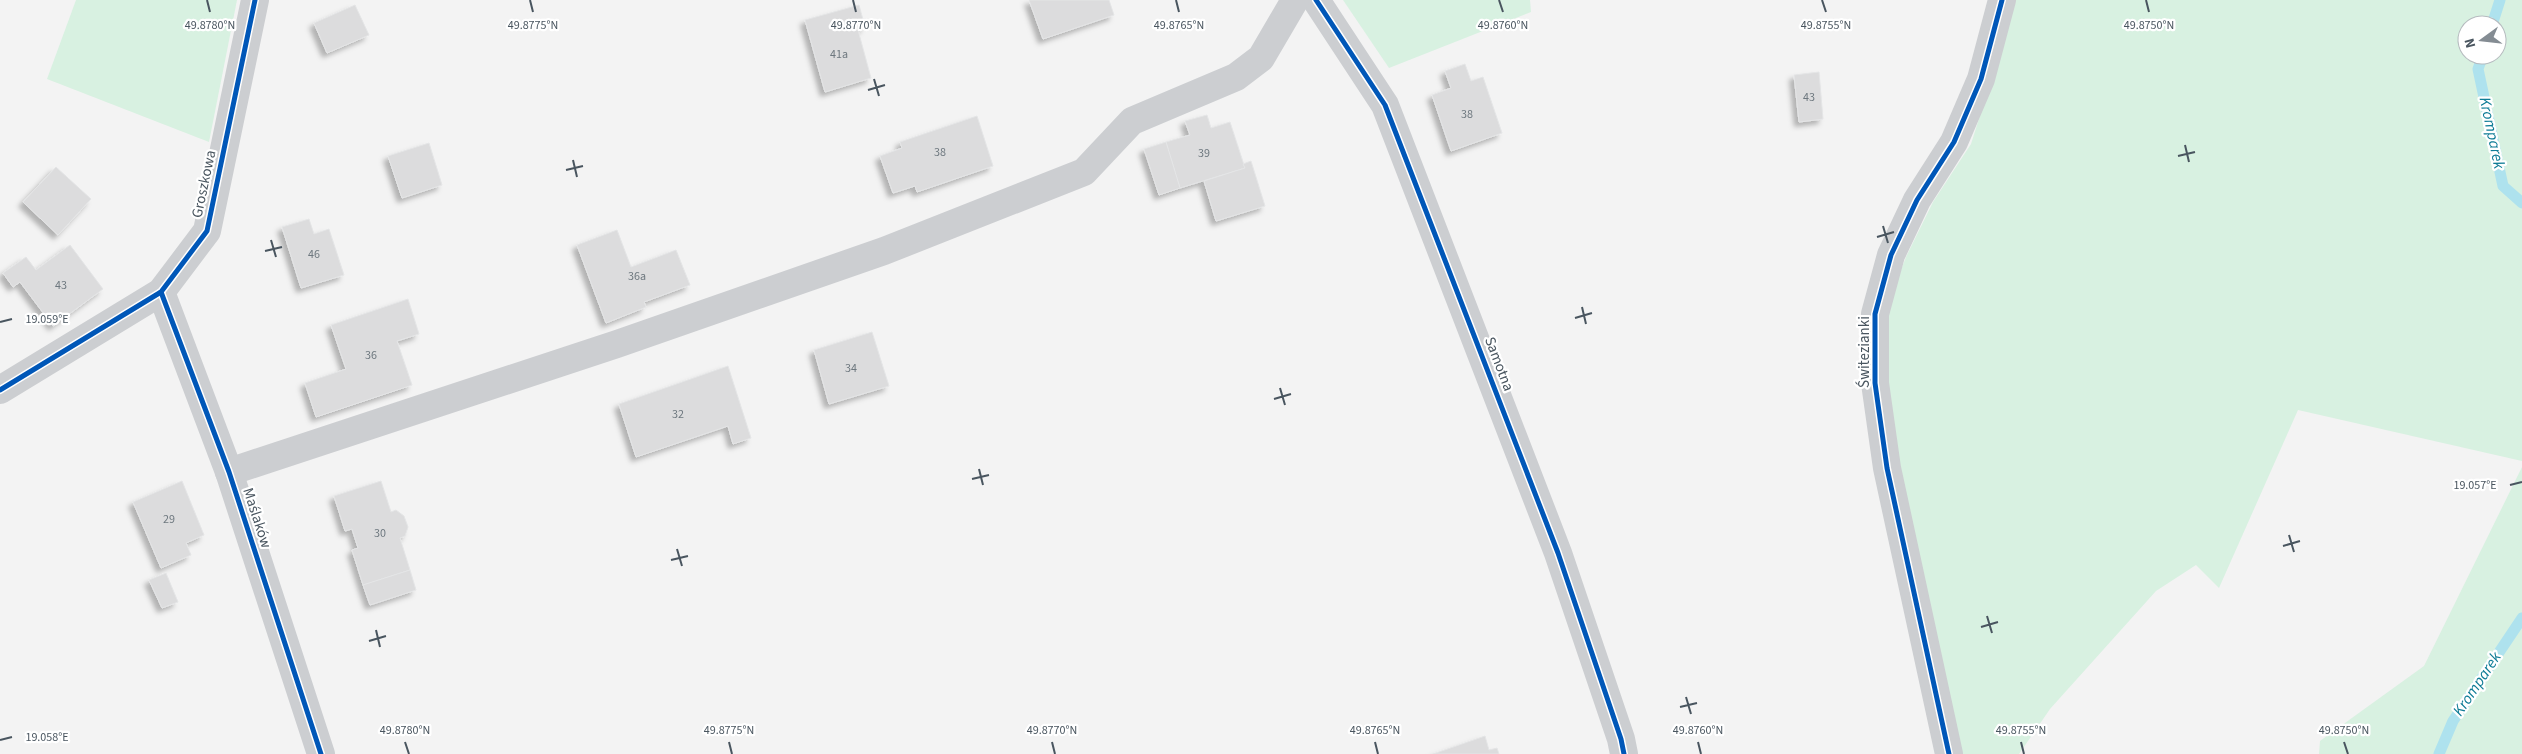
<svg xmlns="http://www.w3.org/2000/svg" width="2522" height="754" font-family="'Source Sans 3',sans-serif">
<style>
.green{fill:#d8f1e1;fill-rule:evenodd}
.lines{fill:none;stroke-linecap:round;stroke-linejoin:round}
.stream{stroke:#aee2ee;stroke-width:11}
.building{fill:#dcdcdd;stroke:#e4e5e6;filter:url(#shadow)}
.minor{stroke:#ccced1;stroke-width:28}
.cycleway-casing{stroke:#fff;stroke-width:8}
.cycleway{stroke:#0057b8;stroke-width:5}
.ticks{fill:none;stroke:#49555f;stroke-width:2}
.labels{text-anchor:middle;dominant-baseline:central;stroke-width:4.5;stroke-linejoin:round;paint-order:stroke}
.number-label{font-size:12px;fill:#6e787f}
.street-label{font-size:15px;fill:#49555f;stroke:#fff}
.water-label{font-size:16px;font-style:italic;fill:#0e7c96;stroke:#fff}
.ticks-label{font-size:12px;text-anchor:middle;fill:#49555f;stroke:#fff;stroke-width:4.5;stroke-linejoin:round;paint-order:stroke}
</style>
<defs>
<filter id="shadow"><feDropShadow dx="-4.5" dy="4.5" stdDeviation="2.5" flood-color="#0004"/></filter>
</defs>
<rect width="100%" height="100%" fill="#f3f3f3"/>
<g class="green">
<polygon points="76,0 237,0 209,142 47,79"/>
<polygon points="1343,0 1530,0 1531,12 1389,68"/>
<path d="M2014 0H2522V461L2298 410 2219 588 2196 565 2156 591 2050 709 2019 754H1957L1893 464 1883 316 1906 257 1933 202 1971 144 2009 24ZM2467 25H2497V55H2467Z"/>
<polygon points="2522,467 2522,754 2319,754 2320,741 2424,666"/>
</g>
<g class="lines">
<g class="stream">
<polyline points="2492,25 2500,0"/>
<polyline points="2483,55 2478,69 2503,186 2522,203"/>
<polyline points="2439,754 2453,721 2522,618"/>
</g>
</g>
<g class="building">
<polygon points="1029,0 1109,0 1114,15 1043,39"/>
<polygon points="355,5 369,35 327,53 314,23"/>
<polygon points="859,5 865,27 858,30 871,78 825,92 805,20"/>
<polygon points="1465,64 1471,81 1483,77 1502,133 1451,151 1432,95 1451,88 1445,71"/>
<polygon points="1819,72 1823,119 1799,122 1794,75"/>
<polygon points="1207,115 1211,128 1230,122 1245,168 1180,188 1166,142 1190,135 1185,121"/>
<polygon points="977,116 993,166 917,192 915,186 893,193 880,156 902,148 900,142"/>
<polygon points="1166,142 1180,188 1159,195 1144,149"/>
<polygon points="429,143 442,185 402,198 388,156"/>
<polygon points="1251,161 1265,206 1216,221 1204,181 1245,168 1243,164"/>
<polygon points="56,167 91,199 58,235 23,202"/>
<polygon points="309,219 314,234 329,229 344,275 301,288 282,227"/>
<polygon points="617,230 631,267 676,250 690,285 644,302 646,307 606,323 577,245"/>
<polygon points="70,245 103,289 53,326 20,282 13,287 3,273 26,257 36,270"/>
<polygon points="408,299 419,334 397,341 412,385 316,417 305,383 346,369 331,325"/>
<polygon points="872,332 889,386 829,404 814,350"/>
<polygon points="728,366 751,438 733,444 728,426 636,457 619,404"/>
<polygon points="182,481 204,535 186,543 191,555 161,568 133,502"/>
<polygon points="381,481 391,512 396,510 404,516 408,527 405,536 400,538 410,570 363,585 352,550 358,548 352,529 345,531 334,496"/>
<polygon points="410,570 416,590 370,605 363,585"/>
<polygon points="166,573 178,602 162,608 149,580"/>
<polygon points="1485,736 1489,750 1497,748 1499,754 1433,754"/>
</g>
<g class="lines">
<g class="minor">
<polyline points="1316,0 1385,105 1558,553 1621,739 1624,754"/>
<polyline points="161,292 229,472 321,754"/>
<polyline points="0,390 161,292 207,231 255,0"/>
<polyline points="229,472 617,344 884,251 1084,172 1132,121 1236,77 1261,58 1295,0"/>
<polyline points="1949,754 1887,468 1875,383 1875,314 1891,255 1917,200 1954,142 1981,79 2002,0"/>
</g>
<defs>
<g id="cycleway">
<polyline points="1316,0 1385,105 1558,553 1621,739 1624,754"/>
<polyline points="161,292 229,472 321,754"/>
<polyline points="0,390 161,292 207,231 255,0"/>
<polyline points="1949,754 1887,468 1875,383 1875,314 1891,255 1917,200 1954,142 1981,79 2002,0"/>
</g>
</defs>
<use href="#cycleway" class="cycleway-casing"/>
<use href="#cycleway" class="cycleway"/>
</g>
<path class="ticks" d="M207 0 210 12M530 0 533 12M853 0 856 12M1176 0 1179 12M1499 0 1503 12M1822 0 1826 12M2146 0 2149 12M874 79 879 96M868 90 885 85M2185 145 2189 162M2178 156 2195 152M573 160 577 177M566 170 583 166M1883 226 1888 243M1877 237 1894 232M271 240 276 257M265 251 282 247M1582 307 1586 324M1575 318 1592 313M0 322 12 319M1280 388 1285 405M1274 399 1291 394M979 469 983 485M972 479 989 475M2510 485 2522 482M2289 535 2294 552M2283 546 2300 541M677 549 682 566M671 560 688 556M1987 616 1992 633M1981 627 1998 622M376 630 380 647M369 641 386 636M1686 697 1691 714M1680 707 1697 703M0 740 12 737M405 742 409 754M729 742 732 754M1052 742 1055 754M1375 742 1378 754M1698 742 1701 754M2021 742 2024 754M2344 742 2348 754"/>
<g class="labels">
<g class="number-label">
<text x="839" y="54">41a</text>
<text x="1809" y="97">43</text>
<text x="1467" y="114">38</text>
<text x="940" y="152">38</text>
<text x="1204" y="153">39</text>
<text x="314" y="254">46</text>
<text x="637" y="276">36a</text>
<text x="61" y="285">43</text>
<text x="371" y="355">36</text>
<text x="851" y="368">34</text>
<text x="678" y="414">32</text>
<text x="169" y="519">29</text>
<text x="380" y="533">30</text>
</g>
<g class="street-label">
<text transform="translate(204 184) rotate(-78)">Groszkowa</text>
<text transform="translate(1864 352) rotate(-90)">Świtezianki</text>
<text transform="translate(1499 364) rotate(69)">Samotna</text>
<text transform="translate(257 518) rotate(72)">Maślaków</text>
</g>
<g class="water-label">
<text transform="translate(2492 133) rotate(78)">Kromparek</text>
<text transform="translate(2477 684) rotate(-56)">Kromparek</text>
</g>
</g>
<g class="ticks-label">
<text x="210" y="29">49.8780°N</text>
<text x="533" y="29">49.8775°N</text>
<text x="856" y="29">49.8770°N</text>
<text x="1179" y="29">49.8765°N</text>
<text x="1503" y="29">49.8760°N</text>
<text x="1826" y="29">49.8755°N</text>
<text x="2149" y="29">49.8750°N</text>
<text x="47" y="323">19.059°E</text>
<text x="2475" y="489">19.057°E</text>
<text x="405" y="734">49.8780°N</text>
<text x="729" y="734">49.8775°N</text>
<text x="1052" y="734">49.8770°N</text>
<text x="1375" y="734">49.8765°N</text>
<text x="1698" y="734">49.8760°N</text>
<text x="2021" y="734">49.8755°N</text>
<text x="2344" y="734">49.8750°N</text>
<text x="47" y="741">19.058°E</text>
</g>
<g transform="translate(2482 40) rotate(255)"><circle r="24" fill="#ffffff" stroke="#b6bbbf"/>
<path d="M0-4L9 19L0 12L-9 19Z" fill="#848c93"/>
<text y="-8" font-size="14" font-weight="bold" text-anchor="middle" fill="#49555f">N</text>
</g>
</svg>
